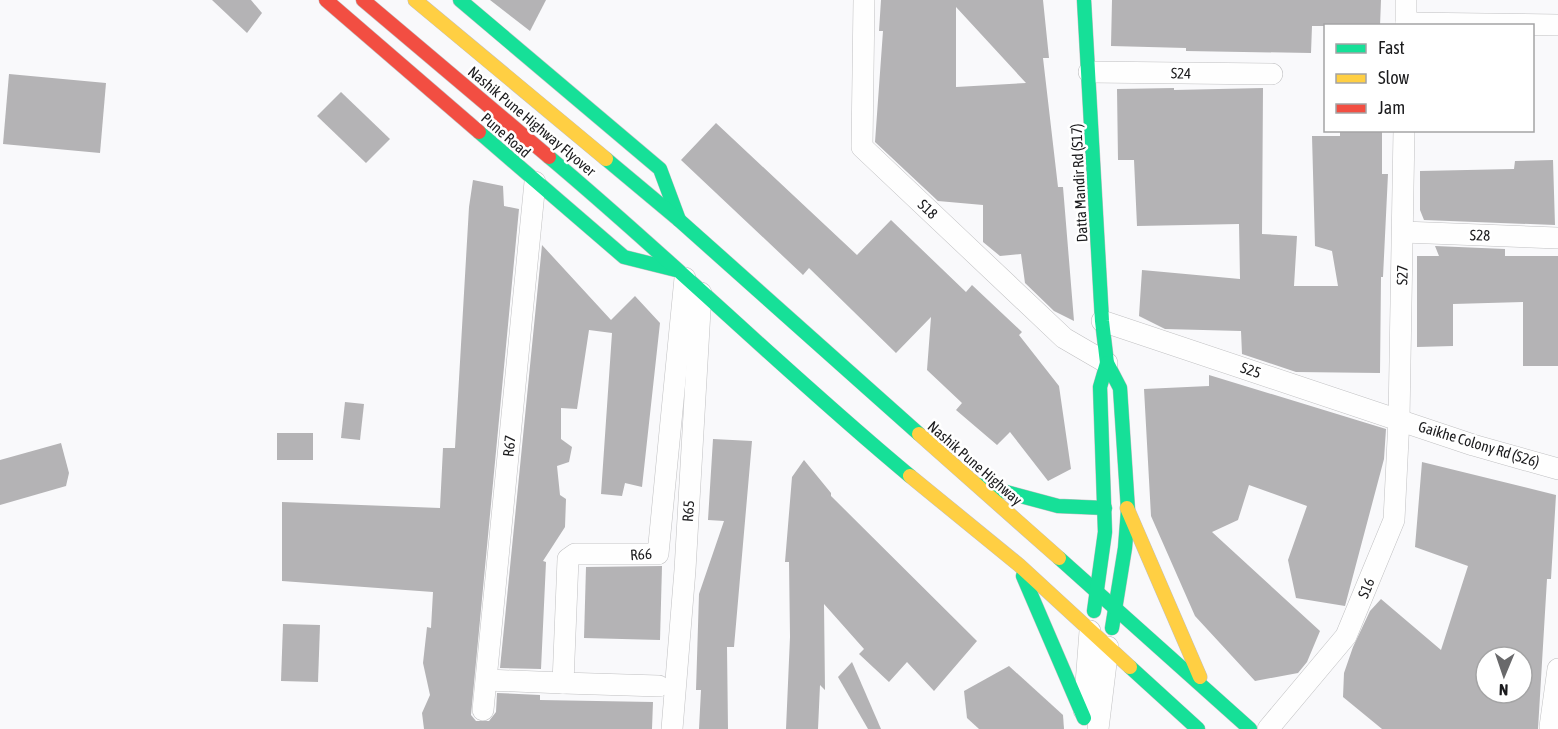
<svg xmlns="http://www.w3.org/2000/svg" width="1558" height="729" font-family="'Asap Condensed',sans-serif">
<style>
.building{fill:#b4b3b5;fill-rule:evenodd}
.lines{fill:none;stroke-linecap:round;stroke-linejoin:round}
.street-casing{stroke:#c0c0c2;stroke-width:22}
.fast-casing{stroke:#c0c0c2;stroke-width:15}
.slow-casing{stroke:#c0c0c2;stroke-width:15}
.jam-casing{stroke:#c0c0c2;stroke-width:15}
.street{stroke:#fefefe;stroke-width:21}
.fast{stroke:#16e098;stroke-width:14}
.slow{stroke:#ffcf43;stroke-width:14}
.jam{stroke:#f24e42;stroke-width:14}
.labels{text-anchor:middle;dominant-baseline:central;stroke-width:5;stroke-linejoin:round;paint-order:stroke}
.street-label{font-size:15px;fill:#1b1b1d;stroke:#fff}
</style>
<rect width="100%" height="100%" fill="#f9f9fb"/>
<g class="building">
<polygon points="212,0 251,0 262,13 247,33"/>
<polygon points="490,0 546,0 530,31"/>
<path d="M881 0H1043L1049 58H1043L1058 187H1063L1074 321 1054 311 1025 283 1021 254 1000 256 983 242V205L938 201 875 142 883 31H879ZM956 7 1026 83 956 87Z"/>
<polygon points="1112,0 1381,0 1380,26 1312,26 1311,53 1186,51 1186,48 1111,46"/>
<polygon points="9,74 106,83 100,153 3,144"/>
<polygon points="1174,88 1174,90 1263,88 1262,234 1297,236 1294,286 1338,286 1332,251 1315,246 1312,136 1340,136 1340,130 1382,130 1382,174 1388,174 1383,277 1381,277 1380,373 1296,372 1242,354 1241,331 1165,329 1139,316 1142,270 1240,279 1239,224 1137,226 1134,160 1118,160 1117,89"/>
<polygon points="341,92 390,139 366,163 317,116"/>
<polygon points="716,123 857,255 891,220 966,292 972,285 1022,332 1019,335 1059,386 1071,469 1048,481 1010,432 997,445 956,410 962,403 927,370 931,317 896,353 809,268 803,275 681,160"/>
<polygon points="1553,160 1555,225 1424,220 1420,210 1420,171 1514,169 1515,161"/>
<polygon points="473,180 503,186 504,206 519,209 471,715 476,721 489,721 496,712 497,693 540,695 540,700 653,702 652,729 424,729 422,713 430,695 423,663 427,627 431,628 433,592 282,581 282,502 440,508 443,448 455,448 469,207"/>
<polygon points="542,245 611,320 635,296 660,323 642,487 625,483 622,496 601,494 612,333 589,330 577,409 561,408 561,439 572,447 569,462 557,466 560,495 566,499 565,527 543,561 546,562 541,669 500,668"/>
<polygon points="1435,246 1505,249 1505,256 1558,256 1558,366 1523,366 1523,302 1453,304 1453,346 1417,347 1417,256 1439,256"/>
<polygon points="1209,375 1386,429 1384,459 1345,606 1296,598 1288,560 1307,506 1249,485 1238,520 1212,532 1320,631 1307,662 1298,673 1255,681 1195,616 1151,516 1144,389 1209,386"/>
<polygon points="345,402 364,404 360,440 341,438"/>
<rect x="277" y="433" width="36" height="27"/>
<polygon points="713,439 752,441 734,647 727,647 728,729 699,729 701,690 696,690 699,594 724,521 708,520"/>
<polygon points="61,443 69,473 66,486 0,505 0,460"/>
<polygon points="804,460 831,493 831,496 977,641 934,691 907,662 889,682 859,654 864,649 824,604 825,690 820,685 818,729 786,729 790,637 789,562 785,562 792,477"/>
<path d="M1422 462 1556 495 1551 579H1547L1538 729H1382L1343 697 1344 673 1353 647 1370 611 1381 599 1441 650 1468 566 1415 547ZM1486 657H1522V693H1486Z"/>
<polygon points="662,566 660,640 584,638 586,567"/>
<polygon points="283,624 320,625 318,682 281,681"/>
<polygon points="852,662 881,729 868,729 838,677"/>
<polygon points="1009,666 1063,715 1064,729 979,729 967,718 964,691"/>
</g>
<g class="lines">
<defs>
<g id="street">
<polyline points="864,0 862,147 1064,338 1107,363"/>
<polyline points="1406,23 1558,25"/>
<polyline points="1406,26 1406,0"/>
<polyline points="1089,72 1272,74"/>
<polyline points="1403,232 1558,238"/>
<polyline points="1102,321 1473,445 1558,469"/>
<polyline points="487,680 563,683"/>
<polyline points="659,686 563,683 568,559 575,554 658,554 685,278"/>
<polyline points="483,710 535,182"/>
<polyline points="1084,710 1090,631"/>
<polyline points="1550,727 1558,669"/>
<polyline points="672,729 685,570 701,293"/>
<polyline points="1098,729 1108,647"/>
<polyline points="1268,729 1346,636 1394,520 1399,419 1404,130"/>
</g>
<g id="fast">
<polyline points="460,0 660,169 679,220"/>
<polyline points="1084,0 1102,321 1107,363 1120,388 1128,510 1125,548 1112,628"/>
<polyline points="479,132 624,257 676,270"/>
<path d="M549 157C672 260 786 373 910 476"/>
<polyline points="606,159 679,220 919,434"/>
<polyline points="980,485 1058,506 1105,508"/>
<polyline points="1059,558 1250,729"/>
<polyline points="1023,576 1084,718"/>
<polyline points="1094,611 1105,532 1100,387 1107,363"/>
<polyline points="1130,667 1198,729"/>
</g>
<g id="slow">
<polyline points="415,0 606,159"/>
<polyline points="919,434 1059,558"/>
<polyline points="910,476 1019,565 1130,667"/>
<polyline points="1127,508 1200,677"/>
</g>
<g id="jam">
<polyline points="326,0 479,132"/>
<polyline points="363,0 549,157"/>
</g>
</defs>
<use href="#street" class="street-casing"/>
<use href="#fast" class="fast-casing"/>
<use href="#slow" class="slow-casing"/>
<use href="#jam" class="jam-casing"/>
<use href="#street" class="street"/>
<use href="#fast" class="fast"/>
<use href="#slow" class="slow"/>
<use href="#jam" class="jam"/>
</g>
<g class="labels">
<g class="street-label">
<text transform="translate(1181 73) rotate(1)">S24</text>
<text transform="translate(532 121) rotate(40)">Nashik Pune Highway Flyover</text>
<text transform="translate(506 135) rotate(41)">Pune Road</text>
<text transform="translate(1079 183) rotate(-93)">Datta Mandir Rd (S17)</text>
<text transform="translate(928 209) rotate(43)">S18</text>
<text transform="translate(1480 235) rotate(2)">S28</text>
<text transform="translate(1402 275) rotate(-89)">S27</text>
<text transform="translate(1251 370) rotate(18)">S25</text>
<text transform="translate(1479 444) rotate(17)">Gaikhe Colony Rd (S26)</text>
<text transform="translate(509 446) rotate(-84)">R67</text>
<text transform="translate(975 463) rotate(41)">Nashik Pune Highway</text>
<text transform="translate(688 511) rotate(-86)">R65</text>
<text transform="translate(641 554) rotate(-4)">R66</text>
<text transform="translate(1366 588) rotate(-68)">S16</text>
</g>
</g>
<rect x="1324" y="24" width="210" height="108" fill="#ffffff" stroke="#a4a4a5" stroke-width="1.5"/>
<rect x="1336" y="44" width="30" height="9" fill="#16e098" stroke="#a4a4a5" stroke-width="1.5"/>
<text x="1378" y="54" font-size="18" fill="#1b1b1d">Fast</text>
<rect x="1336" y="74" width="30" height="9" fill="#ffcf43" stroke="#a4a4a5" stroke-width="1.5"/>
<text x="1378" y="84" font-size="18" fill="#1b1b1d">Slow</text>
<rect x="1336" y="104" width="30" height="9" fill="#f24e42" stroke="#a4a4a5" stroke-width="1.5"/>
<text x="1378" y="114" font-size="18" fill="#1b1b1d">Jam</text>
<g transform="translate(1504 675) rotate(182)"><circle r="28" fill="#ffffff" stroke="#a4a4a5" stroke-width="1.5"/>
<path d="M0-4.5L10 22L0 15L-10 22Z" fill="#69696b"/>
<text y="-9" font-size="16" font-weight="bold" text-anchor="middle" fill="#1b1b1d">N</text>
</g>
</svg>
